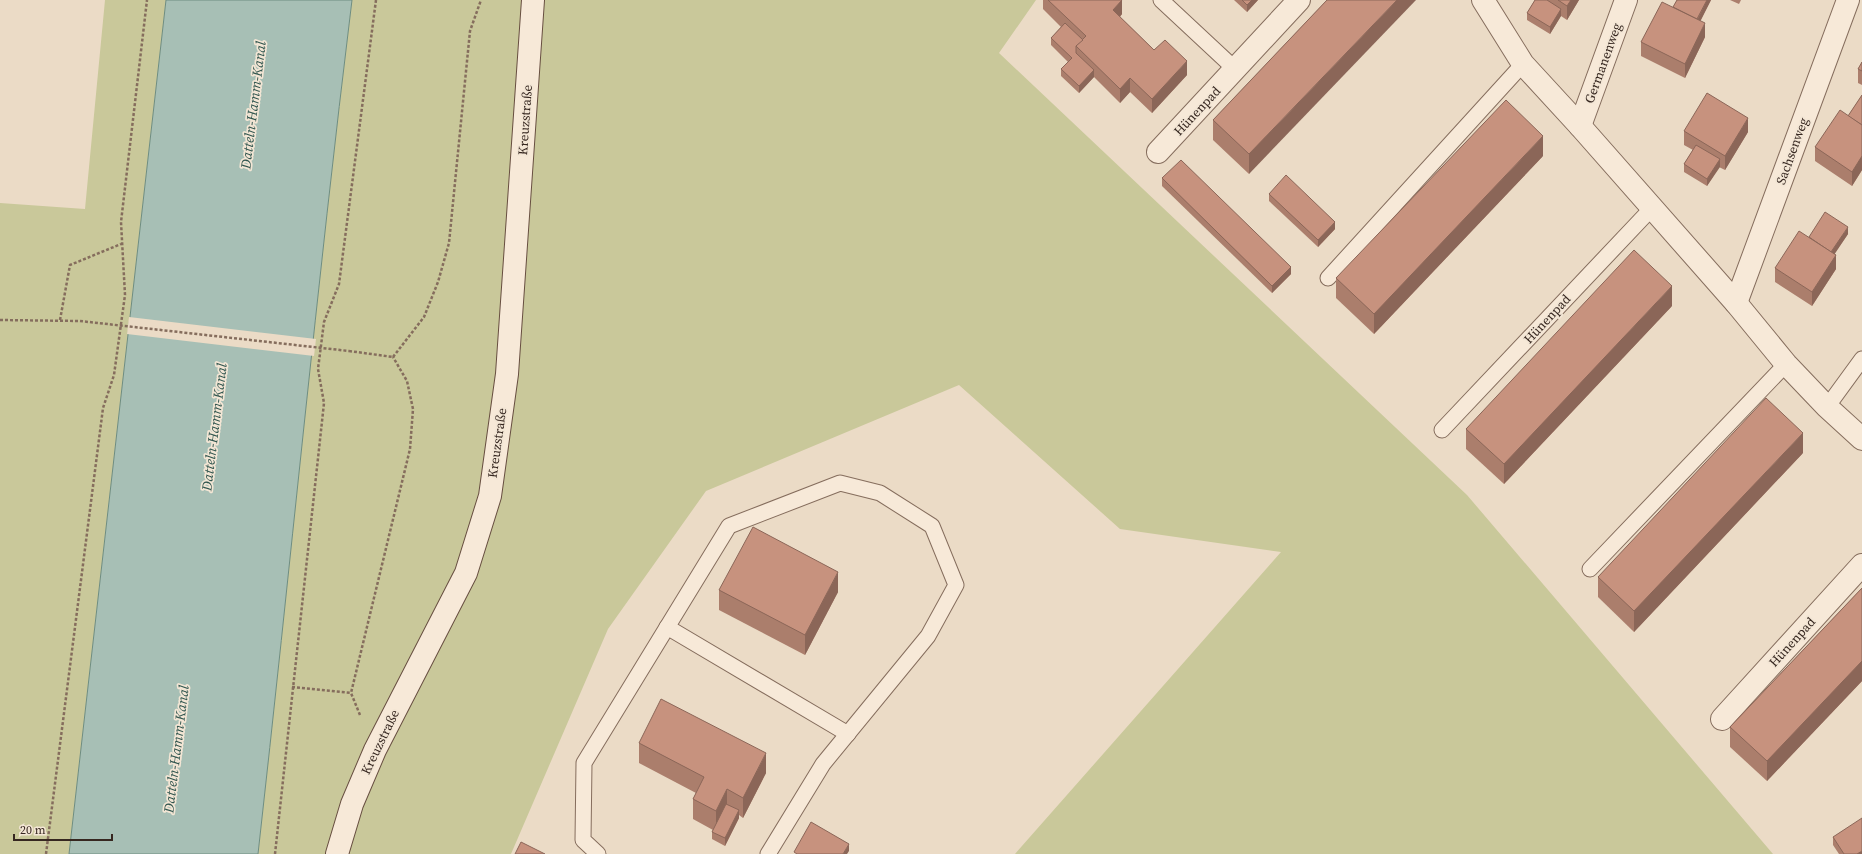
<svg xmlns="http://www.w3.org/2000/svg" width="1862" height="854" font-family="'Source Serif 4',serif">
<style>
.green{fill:#c9c89a}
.water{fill:#a7bfb5;stroke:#6e8d81}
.pier{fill:#ebdbc6}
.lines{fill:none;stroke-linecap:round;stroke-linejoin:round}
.lane-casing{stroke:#856d5d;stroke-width:17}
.street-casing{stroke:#856d5d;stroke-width:24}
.secondary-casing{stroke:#674e40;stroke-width:24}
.path{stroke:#856d5d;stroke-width:2.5;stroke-dasharray:3 2;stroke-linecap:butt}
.lane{stroke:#f7e9d8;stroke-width:15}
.street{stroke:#f7e9d8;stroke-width:22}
.secondary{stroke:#f7e9d8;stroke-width:22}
.path-bridge{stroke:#856d5d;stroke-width:2.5;stroke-dasharray:3 2;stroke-linecap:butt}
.wall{fill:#ab7e6c}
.shaded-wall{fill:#8b6658}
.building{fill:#c7927e;stroke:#8b6658}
.labels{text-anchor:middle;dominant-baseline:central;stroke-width:3.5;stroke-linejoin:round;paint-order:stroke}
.street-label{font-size:13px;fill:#362720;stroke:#f3e6d5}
.water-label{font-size:14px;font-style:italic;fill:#30554e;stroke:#f3e6d5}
</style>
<rect width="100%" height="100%" fill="#ebdbc6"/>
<g class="green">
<polygon points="105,0 166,0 69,854 0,854 0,203 85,209"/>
<path d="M352 0H1036L999 53 1467 495 1773 854H1015L1281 552 1120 529 959 385 706 491 608 629 511 854H258C290 570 317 284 352 0Z"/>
</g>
<path class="water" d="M166 0H352C317 284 290 570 258 854H69Z"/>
<polygon class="pier" points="129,317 316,339 314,356 127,334"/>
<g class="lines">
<defs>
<g id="lane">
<polyline points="1161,0 1235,69"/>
<polyline points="1328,278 1523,64"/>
<polyline points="1827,407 1862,359"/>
<polyline points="1442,430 1652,208"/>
<polyline points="1590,569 1786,364"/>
<polyline points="667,627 848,734"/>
<polyline points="598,854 583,840 584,763 729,526 840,483 880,493 932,526 956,585 928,636 823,764 768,854"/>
</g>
<g id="street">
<polyline points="1483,0 1523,64 1580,126 1736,303 1786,364 1827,407 1862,439"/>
<polyline points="1580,126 1626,0"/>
<polyline points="1158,152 1299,0"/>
<polyline points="1736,303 1848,0"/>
<polyline points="1722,719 1862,565"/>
</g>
<polyline id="secondary" points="337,854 352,804 375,750 466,573 490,496 507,374 533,0"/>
</defs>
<use href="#lane" class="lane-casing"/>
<use href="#street" class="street-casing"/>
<use href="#secondary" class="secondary-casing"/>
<g class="path">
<polyline points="0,320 80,321"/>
<polyline points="60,320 70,265 121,244"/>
<polyline points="349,351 393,357"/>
<polyline points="393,357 424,317 438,282 449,243 470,31 481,0"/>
<polyline points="292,687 351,693"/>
<polyline points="360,715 351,693 410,449 413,409 407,381 393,357"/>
<polyline points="46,854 103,408 114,375 125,295 121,222 147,0"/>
<polyline points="275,854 324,403 318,369 324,322 339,284 376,0"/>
</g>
<use href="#lane" class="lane"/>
<use href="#street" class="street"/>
<use href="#secondary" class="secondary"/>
<polyline class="path-bridge" points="80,321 349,351"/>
</g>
<g class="wall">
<polygon points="1043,0 1122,0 1122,14 1120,17 1154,50 1187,75 1152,113 1130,92 1120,103 1094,77 1079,93 1061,76 1061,69 1068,62 1051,45 1051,38 1061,27 1043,9"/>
<polygon points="1234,0 1258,0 1247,12"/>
<polygon points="1327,0 1249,174 1213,140 1213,120"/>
<polygon points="1535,0 1579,0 1567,20 1561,16 1550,34 1527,20 1527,13"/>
<polygon points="1677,0 1711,0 1700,21 1705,37 1685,78 1641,56 1641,42 1673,7"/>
<polygon points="1730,0 1741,0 1739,4"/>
<polygon points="1862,62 1862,85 1858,83 1858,69"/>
<polygon points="1862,95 1862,170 1852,186 1815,161 1815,147 1848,116"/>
<polygon points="1684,131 1748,132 1725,170 1719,167 1707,186 1684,172 1684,164 1693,150 1684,145"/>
<polygon points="1543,156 1374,334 1336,298 1336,278"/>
<polygon points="1162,178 1291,274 1272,293 1162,186"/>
<polygon points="1269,194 1335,229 1318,247 1269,201"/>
<polygon points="1848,234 1834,254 1836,269 1812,306 1775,282 1775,268 1809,237"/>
<polygon points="1672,306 1504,484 1466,449 1466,429"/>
<polygon points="1803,453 1634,632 1598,597 1598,577"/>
<polygon points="1862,588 1862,681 1767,781 1730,747 1730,727"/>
<polygon points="719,590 838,592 805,655 719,610"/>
<polygon points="639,743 766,773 743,818 739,815 739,818 725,846 712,839 712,832 713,830 693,819 693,799 696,793 639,763"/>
<polygon points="1833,837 1862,854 1839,854 1833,845"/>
</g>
<g class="shaded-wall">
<polygon points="1122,0 1122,14 1113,24 1113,10"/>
<polygon points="1252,0 1258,0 1247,12 1247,5"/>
<polygon points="1397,0 1416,0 1249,174 1249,154"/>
<polygon points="1571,0 1579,0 1567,20 1567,6"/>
<polygon points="1707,0 1711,0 1695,32 1695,25"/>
<polygon points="1561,9 1561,16 1550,34 1550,27"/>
<polygon points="1705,23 1705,37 1685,78 1685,64"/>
<polygon points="1187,61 1187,75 1152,113 1152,99"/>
<polygon points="1094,70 1094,77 1079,93 1079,86"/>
<polygon points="1130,78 1130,92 1120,103 1120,89"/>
<polygon points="1748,118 1748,132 1725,170 1725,156"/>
<polygon points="1543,136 1543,156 1374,334 1374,314"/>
<polygon points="1862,156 1862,170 1852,186 1852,172"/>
<polygon points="1720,159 1720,167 1707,186 1707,179"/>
<polygon points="1335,222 1335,229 1318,247 1318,240"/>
<polygon points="1848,227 1848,234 1828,264 1828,257"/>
<polygon points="1836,255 1836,269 1812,306 1812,292"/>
<polygon points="1291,267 1291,274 1272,293 1272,286"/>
<polygon points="1672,286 1672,306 1504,484 1504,464"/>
<polygon points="1803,433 1803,453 1634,632 1634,611"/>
<polygon points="838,572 838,592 805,655 805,635"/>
<polygon points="1862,661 1862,681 1767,781 1767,761"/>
<polygon points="766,753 766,773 743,818 743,798"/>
<polygon points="727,789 727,809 716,831 716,811"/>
<polygon points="739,810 739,818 725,846 725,838"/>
<polygon points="849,844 849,851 847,854 843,854"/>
<polygon points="1862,851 1862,854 1857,854"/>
</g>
<g class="building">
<polygon points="1048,0 1122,0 1113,10 1154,50 1165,40 1187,61 1152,99 1130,78 1120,89 1076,46 1086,36"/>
<polygon points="1242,0 1252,0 1247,5"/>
<polygon points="1327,0 1397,0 1249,154 1213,120"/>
<polygon points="1535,0 1547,0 1561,9 1550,27 1527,13"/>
<polygon points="1558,0 1571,0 1567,6"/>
<polygon points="1677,0 1707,0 1697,19 1673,7"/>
<polygon points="1662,2 1705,23 1685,64 1641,42"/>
<polygon points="1065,23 1083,40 1076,46 1076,53 1094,70 1079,86 1061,69 1072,58 1051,38"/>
<polygon points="1862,62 1862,71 1858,69"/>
<polygon points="1707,93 1748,118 1725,156 1684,131"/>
<polygon points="1862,95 1862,125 1848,116"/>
<polygon points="1506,100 1543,136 1374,314 1336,278"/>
<polygon points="1840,110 1862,125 1862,156 1852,172 1815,147"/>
<polygon points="1696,145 1720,159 1707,179 1684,164"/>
<polygon points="1181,160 1291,267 1272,286 1162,178"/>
<polygon points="1286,175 1335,222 1318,240 1269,194"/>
<polygon points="1825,212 1848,227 1831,252 1809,237"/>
<polygon points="1799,231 1836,255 1812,292 1775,268"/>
<polygon points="1634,250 1672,286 1504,464 1466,429"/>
<polygon points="1766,398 1803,433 1634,611 1598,577"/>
<polygon points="753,527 838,572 805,635 719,590"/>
<polygon points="1862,588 1862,661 1767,761 1730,727"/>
<polygon points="661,699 766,753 743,798 727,789 716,811 693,799 704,777 639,743"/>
<polygon points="726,804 739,810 725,838 712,832"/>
<polygon points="1862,818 1862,851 1857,854 1844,854 1833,837"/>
<polygon points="811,822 849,844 843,854 797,854 794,852"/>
<polygon points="521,842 545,854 515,854"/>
</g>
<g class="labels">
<g class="street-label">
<text transform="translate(1603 63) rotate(-70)">Germanenweg</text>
<text transform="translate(1197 111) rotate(-47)">Hünenpad</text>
<text transform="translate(525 120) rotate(-86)">Kreuzstraße</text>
<text transform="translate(1792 151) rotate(-70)">Sachsenweg</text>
<text transform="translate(1547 319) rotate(-47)">Hünenpad</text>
<text transform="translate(497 443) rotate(-82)">Kreuzstraße</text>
<text transform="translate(1792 642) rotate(-48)">Hünenpad</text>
<text transform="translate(380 742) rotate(-64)">Kreuzstraße</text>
</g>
<g class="water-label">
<text transform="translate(253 105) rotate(-83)">Datteln-Hamm-Kanal</text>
<text transform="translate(214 427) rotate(-83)">Datteln-Hamm-Kanal</text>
<text transform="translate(176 749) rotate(-83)">Datteln-Hamm-Kanal</text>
</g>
</g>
<path d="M14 834v6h98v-6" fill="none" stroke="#362720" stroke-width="2"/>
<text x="20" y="834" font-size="12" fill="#362720" stroke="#f3e6d5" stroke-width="3" paint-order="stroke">20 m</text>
</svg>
